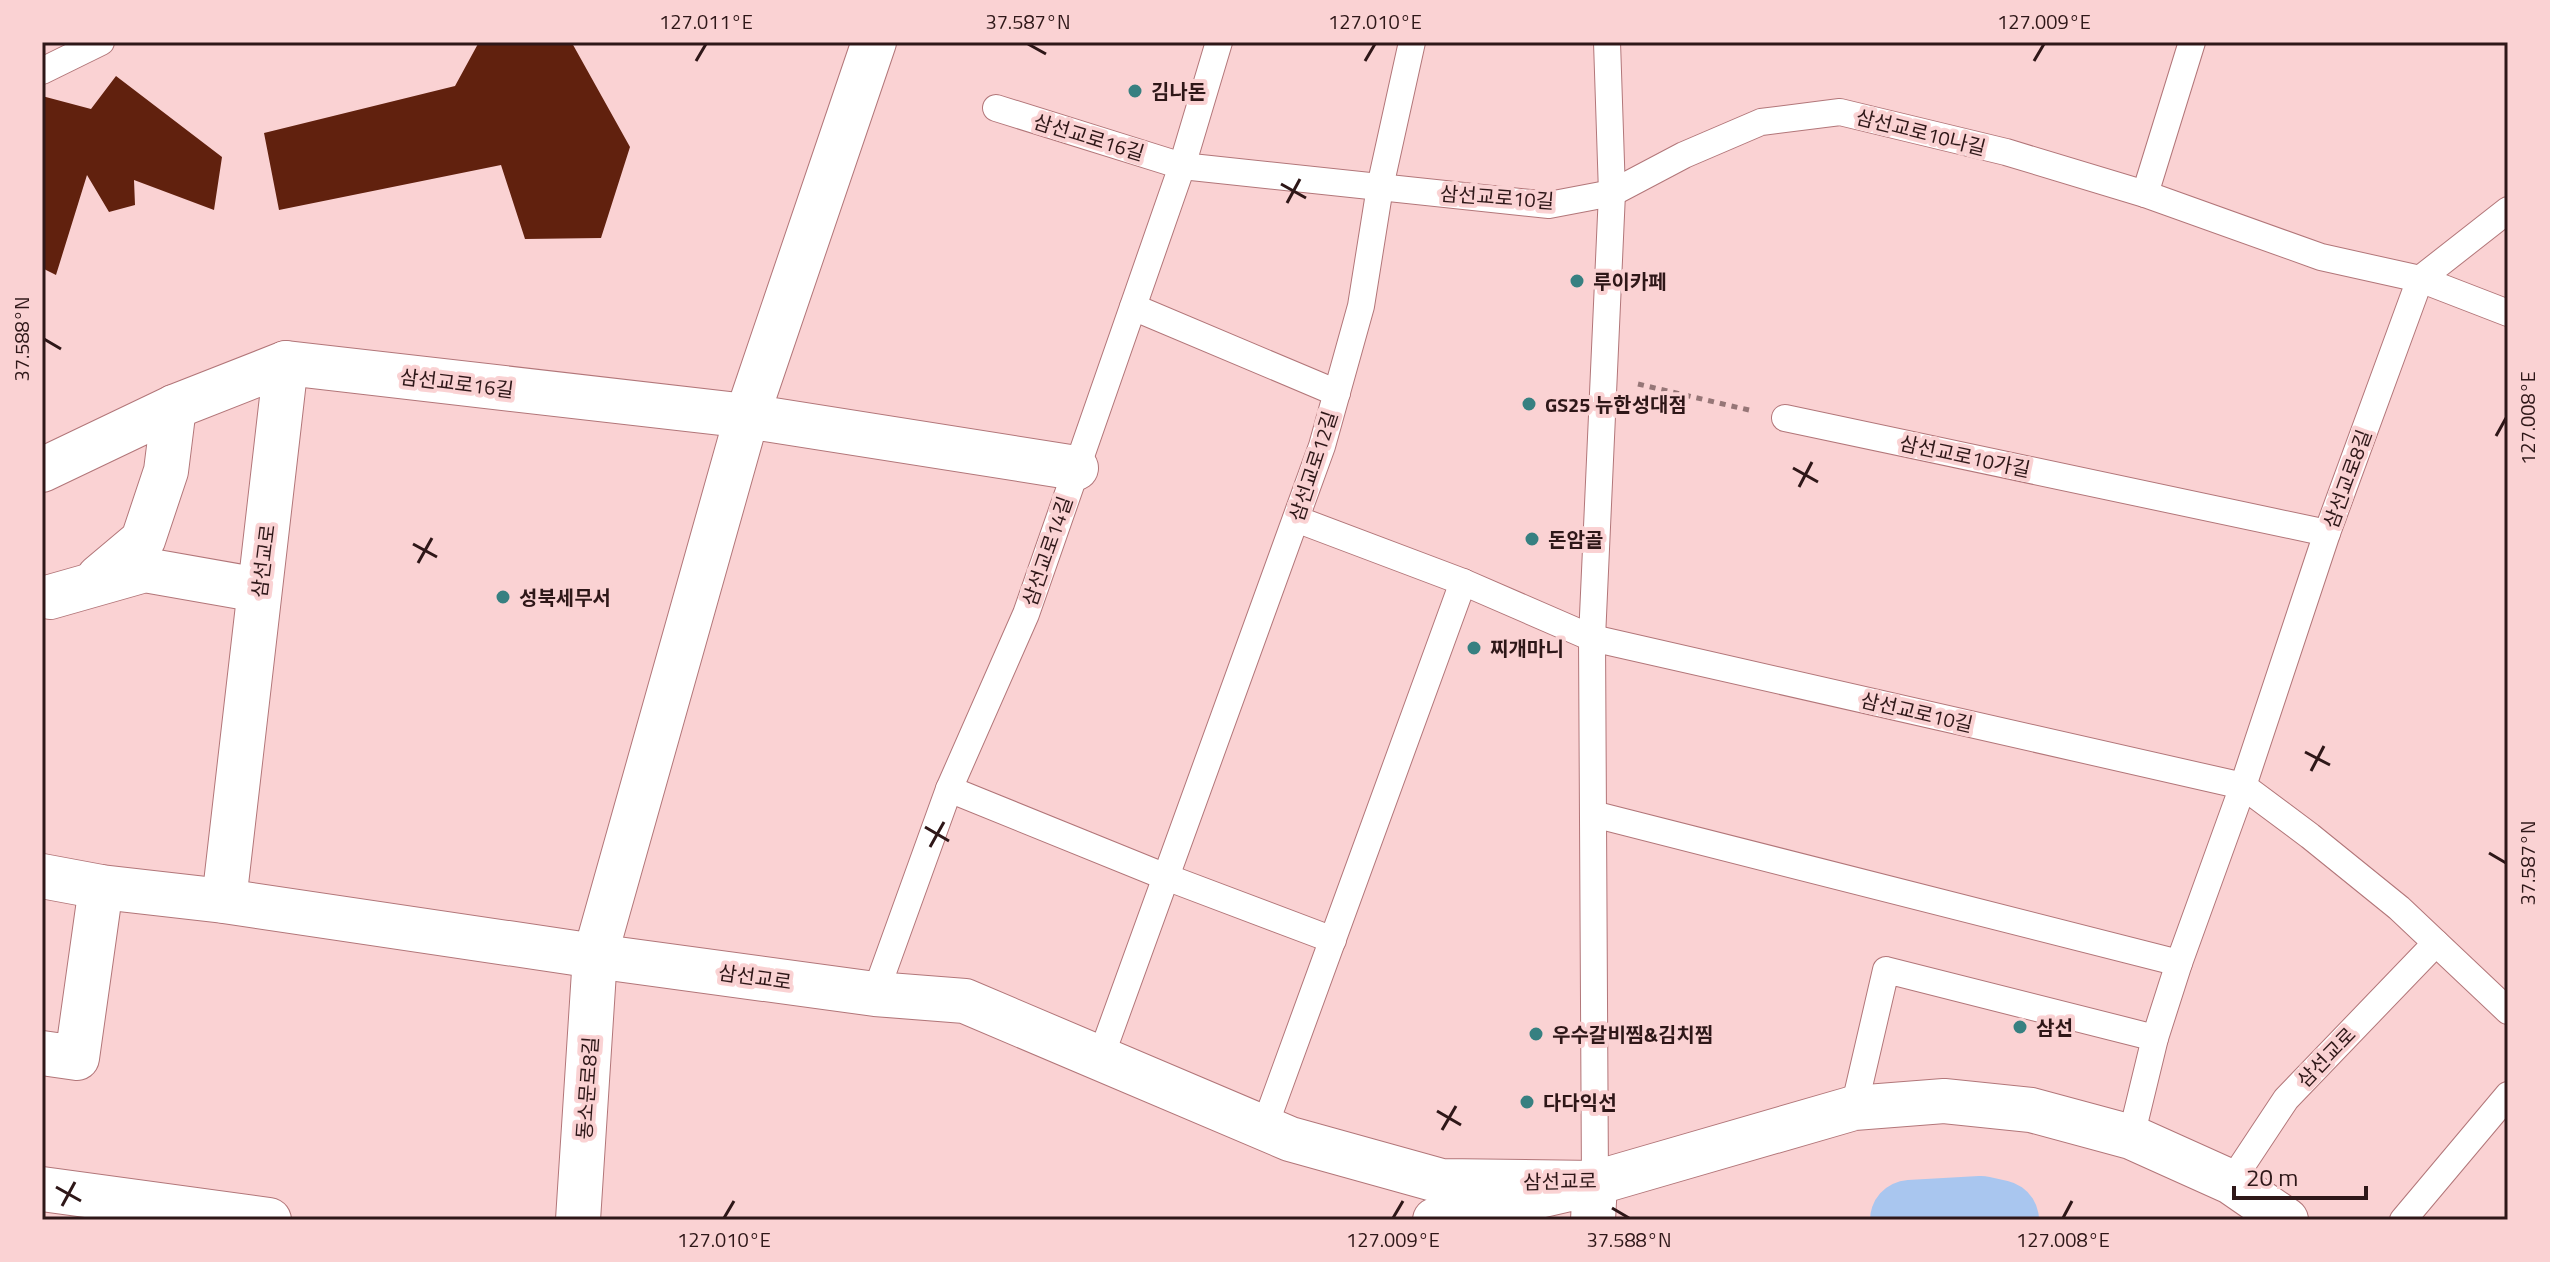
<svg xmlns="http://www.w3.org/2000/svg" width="2550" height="1262" font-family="'Titillium Web','Noto Sans KR',sans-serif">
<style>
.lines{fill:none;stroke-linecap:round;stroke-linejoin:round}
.river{stroke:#a9c6ef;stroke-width:80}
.building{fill:#61210e}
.lane-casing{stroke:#b27679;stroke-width:28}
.street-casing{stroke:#b27679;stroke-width:46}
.secondary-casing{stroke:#b27679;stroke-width:46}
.path{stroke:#967677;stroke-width:5;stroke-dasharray:6 6;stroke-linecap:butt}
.lane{stroke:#fff;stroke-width:26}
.street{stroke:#fff;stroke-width:44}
.secondary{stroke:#fff;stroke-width:44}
.ticks{fill:none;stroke:#2e1718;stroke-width:3}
.poi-dot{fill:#378081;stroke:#fad2d3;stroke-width:3}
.labels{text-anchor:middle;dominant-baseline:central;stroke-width:8;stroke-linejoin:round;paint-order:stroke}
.poi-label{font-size:20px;font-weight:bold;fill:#2e1718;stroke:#fad2d3;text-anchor:start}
.street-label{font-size:20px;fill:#2e1718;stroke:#fad2d3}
.neatline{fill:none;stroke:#2e1718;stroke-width:3}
.ticks-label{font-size:20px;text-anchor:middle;fill:#2e1718}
</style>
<rect width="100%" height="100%" fill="#fad2d3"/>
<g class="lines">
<polyline class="river" points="1910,1220 1981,1216 1999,1220"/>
</g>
<g class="building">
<polygon points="479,42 572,43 630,147 601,238 525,239 501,165 279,210 264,133 455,86"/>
<polygon points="116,76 222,157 214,210 134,180 135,205 109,212 87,175 56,275 42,268 42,96 91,109"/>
</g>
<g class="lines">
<defs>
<g id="lane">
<polyline points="42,71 101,42"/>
<polyline points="996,108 1182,166 1549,205 1612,193 1684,155 1761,122 1840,112 2006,152 2145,194 2321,257 2420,279 2508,313"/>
<polyline points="2145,194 2192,42"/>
<polyline points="1133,307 1337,393"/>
<polyline points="1785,418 2327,533"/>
<polyline points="1296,519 1463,582 1592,638 2243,786 2310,836 2399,908 2508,1011"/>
<polyline points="949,789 1166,877 1333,940"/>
<polyline points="1593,814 2179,963"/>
<polyline points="875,994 949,789 1026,614 1182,166 1219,42"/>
<polyline points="1100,1059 1322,446 1361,306 1380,187 1412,42"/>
<polyline points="1854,1108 1886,970 2155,1038"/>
<polyline points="1264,1128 1463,582"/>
<polyline points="2131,1137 2155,1038 2179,963 2243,786 2327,533 2420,279 2508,210"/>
<polyline points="2231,1182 2286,1099 2436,943"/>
<polyline points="1595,1183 1592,638 1612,193 1607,42"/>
<polyline points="2403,1220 2508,1095"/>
</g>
<g id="street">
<polyline points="42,470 174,407 286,363 747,416 1076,468"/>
<polyline points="99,577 143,540 166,471 174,407"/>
<polyline points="50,597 145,570 259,590"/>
<polyline points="224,901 286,363"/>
<polyline points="42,1053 77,1058 101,887"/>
<polyline points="42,1189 269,1220"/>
<polyline points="578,1220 595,956 747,416 874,42"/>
<polyline points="1435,1220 1595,1183 1593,1220"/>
</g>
<polyline id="secondary" points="42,876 101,887 224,901 595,956 875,994 965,1001 1290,1139 1441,1181 1595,1183 1854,1108 1944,1101 2031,1110 2131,1137 2231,1182 2286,1220"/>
</defs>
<use href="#lane" class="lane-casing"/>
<use href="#street" class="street-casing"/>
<use href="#secondary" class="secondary-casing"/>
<polyline class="path" points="1638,384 1753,411"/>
<use href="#lane" class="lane"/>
<use href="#street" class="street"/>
<use href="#secondary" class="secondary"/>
</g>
<path class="ticks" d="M1028 44 1046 54M696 61 706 44M1365 61 1375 44M2034 61 2044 44M1281 184 1306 198M1287 203 1300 179M44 339 61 349M2496 436 2506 418M1793 468 1818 482M1799 487 1812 462M413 544 437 557M418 563 432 538M2305 752 2330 765M2311 771 2324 746M925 827 949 841M930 847 944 822M2489 853 2506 863M1437 1111 1461 1125M1442 1130 1456 1106M56 1187 81 1201M62 1206 75 1182M1612 1208 1629 1218M724 1218 734 1201M1393 1218 1403 1201M2063 1218 2072 1201"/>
<g class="poi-dot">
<circle cx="1135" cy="91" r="8"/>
<circle cx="1577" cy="281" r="8"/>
<circle cx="1529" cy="404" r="8"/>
<circle cx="1532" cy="539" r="8"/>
<circle cx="503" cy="597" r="8"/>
<circle cx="1474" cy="648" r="8"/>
<circle cx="2020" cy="1027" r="8"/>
<circle cx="1536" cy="1034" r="8"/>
<circle cx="1527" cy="1102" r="8"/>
</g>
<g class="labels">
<g class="poi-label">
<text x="1151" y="91">김나돈</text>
<text x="1593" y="281">루이카페</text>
<text x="1545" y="404">GS25 뉴한성대점</text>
<text x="1548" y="539">돈암골</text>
<text x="519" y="597">성북세무서</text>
<text x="1490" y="648">찌개마니</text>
<text x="2036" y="1027">삼선</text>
<text x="1552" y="1034">우수갈비찜&amp;김치찜</text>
<text x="1543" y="1102">다다익선</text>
</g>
<g class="street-label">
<text transform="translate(1921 132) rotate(14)">삼선교로10나길</text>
<text transform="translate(1089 137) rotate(17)">삼선교로16길</text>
<text transform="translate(1497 197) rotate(4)">삼선교로10길</text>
<text transform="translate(457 383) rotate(7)">삼선교로16길</text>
<text transform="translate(1965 456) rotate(12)">삼선교로10가길</text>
<text transform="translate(1313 466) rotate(-72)">삼선교로12길</text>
<text transform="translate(2347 479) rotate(-70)">삼선교로8길</text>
<text transform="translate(1047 551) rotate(-71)">삼선교로14길</text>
<text transform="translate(263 561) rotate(-83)">삼선교로</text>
<text transform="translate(1917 712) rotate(13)">삼선교로10길</text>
<text transform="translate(755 977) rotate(8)">삼선교로</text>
<text transform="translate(2326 1057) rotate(-46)">삼선교로</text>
<text transform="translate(587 1088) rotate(-86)">동소문로8길</text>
<text transform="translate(1560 1181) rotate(-1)">삼선교로</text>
</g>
</g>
<rect width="2550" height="1262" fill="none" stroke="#fad2d3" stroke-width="88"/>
<path d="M2234 1186v12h132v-12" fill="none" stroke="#2e1718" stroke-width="4"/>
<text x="2246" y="1186" font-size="24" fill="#2e1718" stroke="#fad2d3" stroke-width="6" paint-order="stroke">20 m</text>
<rect x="44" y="44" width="2462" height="1174" class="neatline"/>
<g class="ticks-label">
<text x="706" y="29">127.011°E</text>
<text x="1028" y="29">37.587°N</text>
<text x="1375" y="29">127.010°E</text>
<text x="2044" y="29">127.009°E</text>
<text transform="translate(22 339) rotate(-90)" y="7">37.588°N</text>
<text transform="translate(2528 418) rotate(-90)" y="7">127.008°E</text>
<text transform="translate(2528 863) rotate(-90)" y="7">37.587°N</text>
<text x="724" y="1247">127.010°E</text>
<text x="1393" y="1247">127.009°E</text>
<text x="1629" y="1247">37.588°N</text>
<text x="2063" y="1247">127.008°E</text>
</g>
</svg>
